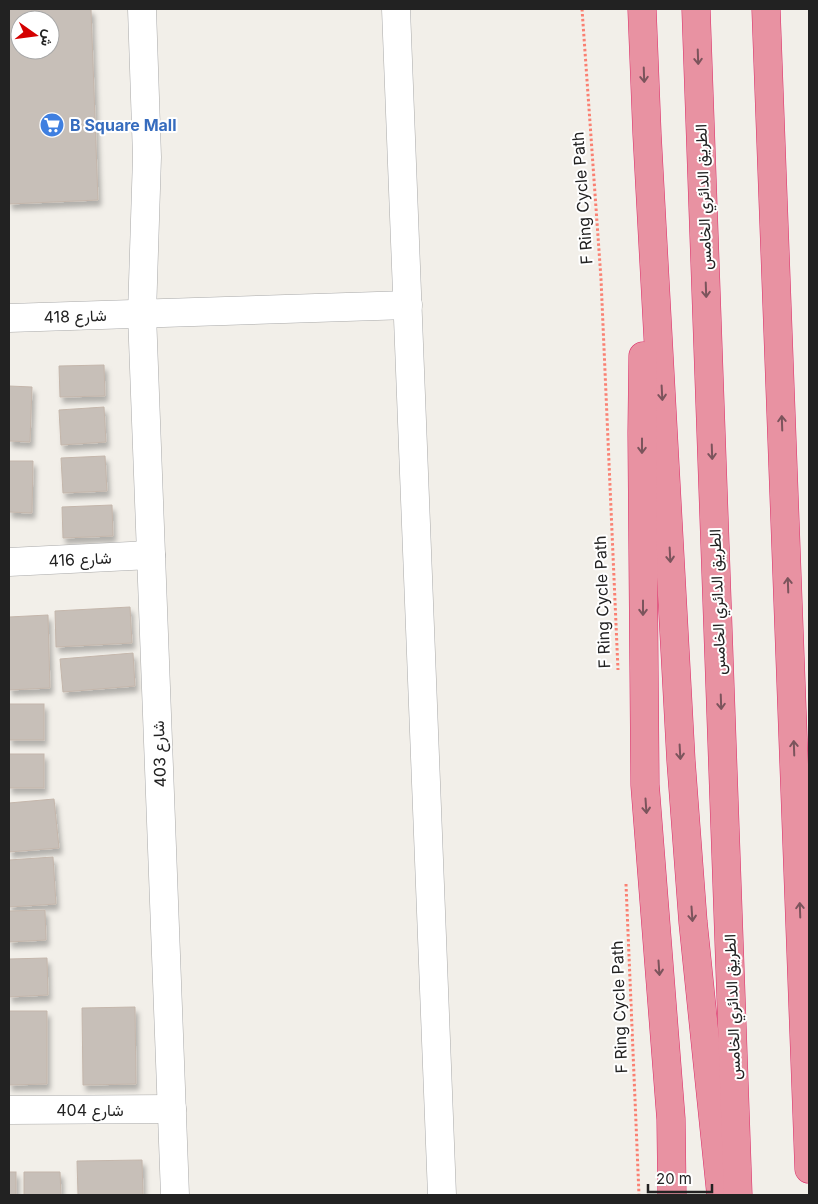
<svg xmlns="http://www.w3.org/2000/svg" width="818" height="1204" font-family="Inter,Vazirmatn,sans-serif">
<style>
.building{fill:#c7bfb8;stroke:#c4b6ab;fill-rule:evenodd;filter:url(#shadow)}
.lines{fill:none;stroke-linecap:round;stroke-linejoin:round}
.minor-casing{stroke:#a9a9a9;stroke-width:29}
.highway-casing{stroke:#dc2a67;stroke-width:29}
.path{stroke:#fa8072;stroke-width:3;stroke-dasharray:2.5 2.5;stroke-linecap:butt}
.minor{stroke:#fff;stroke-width:28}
.highway{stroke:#e892a2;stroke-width:28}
.oneway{stroke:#7b545c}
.labels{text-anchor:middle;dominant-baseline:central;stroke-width:4;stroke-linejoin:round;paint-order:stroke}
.shop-label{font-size:16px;font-weight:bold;fill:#366cbe;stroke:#fff;text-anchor:start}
.street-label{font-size:16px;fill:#222;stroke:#fff}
</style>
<defs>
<filter id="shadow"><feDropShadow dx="3" dy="5.5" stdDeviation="2.5" flood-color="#0004"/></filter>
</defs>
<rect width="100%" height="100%" fill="#f2efe9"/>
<g class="building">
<path d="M9 9H91L98 200 9 204ZM20 20H50V50H20Z"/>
<polygon points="104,365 105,396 60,397 59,366"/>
<polygon points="9,386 32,387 30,442 9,441"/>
<polygon points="104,407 106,442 61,445 59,410"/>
<polygon points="105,456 107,491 63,493 61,458"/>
<polygon points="9,461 33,461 32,513 9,512"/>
<polygon points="112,505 113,536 63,538 62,507"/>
<polygon points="130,607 132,643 56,647 55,611"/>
<polygon points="48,615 50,688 9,690 9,617"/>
<polygon points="133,653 135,686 63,692 60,659"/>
<rect x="9" y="704" width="35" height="36"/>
<rect x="9" y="754" width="35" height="34"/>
<polygon points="54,799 59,848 9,852 9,803"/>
<polygon points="53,857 56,904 9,907 9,860"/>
<polygon points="45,910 46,940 9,942 9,911"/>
<polygon points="47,958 48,995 9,997 9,959"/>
<polygon points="135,1007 136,1084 83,1085 82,1008"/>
<polygon points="9,1011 47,1011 47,1084 9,1085"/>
<polygon points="142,1160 143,1195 78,1195 77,1161"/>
<rect x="9" y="1172" width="7" height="23"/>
<polygon points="24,1172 60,1172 61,1195 24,1195"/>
</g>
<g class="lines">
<defs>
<g id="minor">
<polyline points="142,9 147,157 142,314 175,1195"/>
<polyline points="396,9 442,1195"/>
<polyline points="9,318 408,305"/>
<polyline points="9,562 151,555"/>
<polyline points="9,1110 172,1109"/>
</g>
<g id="highway">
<polyline points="642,9 647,134 681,761 693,922 721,1195"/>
<polyline points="696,9 738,1195"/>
<polyline points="766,9 809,1169"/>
<polyline points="643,356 642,433 645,785 671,1119 672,1195"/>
</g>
</defs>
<use href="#minor" class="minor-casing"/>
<use href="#highway" class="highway-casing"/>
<g class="path">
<polyline points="582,9 601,279 618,670"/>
<polyline points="626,884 639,1195"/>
</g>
<use href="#minor" class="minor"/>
<use href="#highway" class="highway"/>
</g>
<defs><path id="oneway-shaft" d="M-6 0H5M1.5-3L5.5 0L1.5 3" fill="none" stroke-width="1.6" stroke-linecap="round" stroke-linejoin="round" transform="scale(1.25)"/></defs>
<g class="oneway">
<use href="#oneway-shaft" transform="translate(698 57) rotate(88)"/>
<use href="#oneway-shaft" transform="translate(644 75) rotate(88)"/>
<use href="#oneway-shaft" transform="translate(706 290) rotate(88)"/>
<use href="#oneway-shaft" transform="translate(662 393) rotate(87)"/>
<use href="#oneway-shaft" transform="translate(782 423) rotate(-92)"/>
<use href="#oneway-shaft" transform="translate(642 446) rotate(90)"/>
<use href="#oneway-shaft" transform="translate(712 452) rotate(88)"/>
<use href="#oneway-shaft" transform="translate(670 555) rotate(87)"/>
<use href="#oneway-shaft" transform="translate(788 585) rotate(-92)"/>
<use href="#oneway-shaft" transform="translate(643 608) rotate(90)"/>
<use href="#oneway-shaft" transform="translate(721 702) rotate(88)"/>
<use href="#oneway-shaft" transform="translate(794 748) rotate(-92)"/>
<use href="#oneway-shaft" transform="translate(680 752) rotate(87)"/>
<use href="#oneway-shaft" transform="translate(646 806) rotate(86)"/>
<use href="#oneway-shaft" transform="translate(800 910) rotate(-92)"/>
<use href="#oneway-shaft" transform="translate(692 914) rotate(86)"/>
<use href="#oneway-shaft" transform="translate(659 968) rotate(86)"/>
</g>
<defs>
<symbol id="supermarket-disc" viewBox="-11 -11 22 22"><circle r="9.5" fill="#3f7fe0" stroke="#fff"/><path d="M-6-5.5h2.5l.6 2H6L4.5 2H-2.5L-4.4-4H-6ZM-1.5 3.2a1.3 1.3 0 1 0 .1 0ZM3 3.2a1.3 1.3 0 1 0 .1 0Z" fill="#fff"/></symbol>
</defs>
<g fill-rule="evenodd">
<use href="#supermarket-disc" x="38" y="111" width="28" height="28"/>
</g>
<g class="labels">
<g class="shop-label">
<text x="70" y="125">B Square Mall</text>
</g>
<g class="street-label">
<text transform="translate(703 197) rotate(-92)">الطريق الدائري الخامس</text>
<text transform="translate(582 198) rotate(-94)">F Ring Cycle Path</text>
<text transform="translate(75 316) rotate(-2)">شارع 418</text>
<text transform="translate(80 559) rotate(-3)">شارع 416</text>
<text transform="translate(602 602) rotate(-92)">F Ring Cycle Path</text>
<text transform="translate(717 602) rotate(-92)">الطريق الدائري الخامس</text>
<text transform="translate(159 754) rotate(-92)">شارع 403</text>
<text transform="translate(619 1007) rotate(-92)">F Ring Cycle Path</text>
<text transform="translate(732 1007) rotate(-92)">الطريق الدائري الخامس</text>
<text x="90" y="1110">شارع 404</text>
</g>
</g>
<rect width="818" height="1204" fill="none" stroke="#222222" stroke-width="20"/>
<g transform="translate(35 35) rotate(104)"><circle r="24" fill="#ffffff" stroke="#a7a7a7"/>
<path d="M0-4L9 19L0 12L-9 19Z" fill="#d40000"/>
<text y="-8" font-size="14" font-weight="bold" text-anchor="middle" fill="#222222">ش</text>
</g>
<path d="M648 1184v8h64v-8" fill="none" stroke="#222222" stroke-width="2.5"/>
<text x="656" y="1184" font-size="15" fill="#222222" stroke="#ffffff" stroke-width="4" paint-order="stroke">20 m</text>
</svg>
